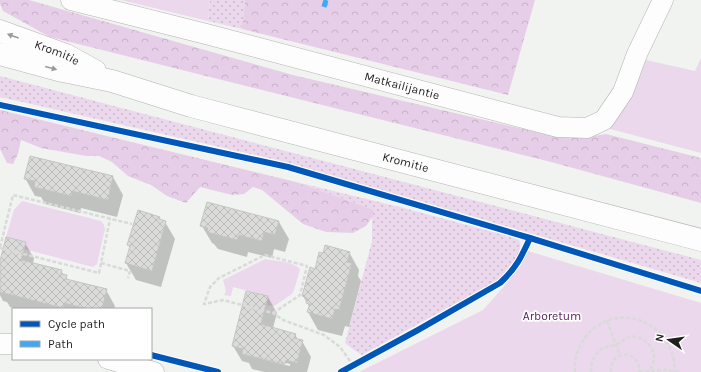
<svg xmlns="http://www.w3.org/2000/svg" width="701" height="372" font-family="Karla,sans-serif">
<style>
.grass{fill:url(#grass-dots)}
.forest{fill:url(#forest-crowns)}
.park{fill:#ebd8ec}
.shadow{fill:#0003;fill-rule:evenodd}
.building{fill:url(#building-cross-hatch);stroke:#c4c6c4}
.lines{fill:none;stroke-linecap:round;stroke-linejoin:round}
.street-casing{stroke:#b3b4b2;stroke-width:21}
.secondary-casing{stroke:#b3b4b2;stroke-width:23}
.path{stroke:#d9dad9;stroke-width:2.5;stroke-dasharray:4 2;stroke-linecap:butt}
.street{stroke:#fdfdfd;stroke-width:20}
.secondary{stroke:#fdfdfd;stroke-width:22}
.quiet{stroke:#3fa9f5;stroke-width:5;stroke-dasharray:10 5;stroke-linecap:butt}
.cycleway-casing{stroke:#fff;stroke-width:8}
.cycleway{stroke:#0057b8;stroke-width:6}
.oneway{fill:#999a99}
.labels{text-anchor:middle;dominant-baseline:central;stroke-width:3.5;stroke-linejoin:round;paint-order:stroke}
.street-label{font-size:12px;fill:#1f201e;stroke:#fff}
.park-label{font-size:12px;fill:#571f5c;stroke:#fff}
</style>
<defs>
<pattern id="grass-dots" width="8" height="8" patternUnits="userSpaceOnUse"><rect width="8" height="8" fill="#ebd8ec"/><path d="M2 2h.1M6 6h.1" fill="none" stroke="#c9b9ca" stroke-width="1.8" stroke-linecap="round"/></pattern>
<pattern id="forest-crowns" width="20" height="18" patternUnits="userSpaceOnUse"><rect width="20" height="18" fill="#e7cee8"/><path d="M2 6a3 3 0 1 1 6 0M12 15a3 3 0 1 1 6 0" fill="none" stroke="#c6b1c7"/></pattern>
<pattern id="building-cross-hatch" width="8" height="8" patternUnits="userSpaceOnUse"><rect width="8" height="8" fill="#dbdcda"/><path d="M0 0l8 8M0 8l8-8" fill="none" stroke="#bcbcbb"/></pattern>
</defs>
<rect width="100%" height="100%" fill="#f1f3f0"/>
<g class="grass">
<polygon points="210,0 245,0 242,29 208,21"/>
<polygon points="0,76 701,260 701,283 290,163 0,97"/>
<path d="M296 182 400 207 504 235 519 240C525 253 507 271 498 280L362 355 354 350 345 343 372 241V209Z"/>
</g>
<g class="forest">
<polygon points="0,0 29,0 293,75 553,136 582,138 606,134 701,158 701,203 551,162 50,37 3,11 0,4"/>
<polygon points="245,0 535,0 508,95 242,29"/>
<polygon points="0,110 296,182 372,209 373,216 366,226 353,233 326,232 303,224 262,190 253,187 244,194 232,195 200,187 186,203 167,196 151,185 128,176 112,162 99,156 86,156 41,148 21,140 18,154 13,164 7,163 0,149"/>
</g>
<g class="park">
<polygon points="121,0 210,0 208,21"/>
<polygon points="701,58 701,153 610,129 646,60 695,71"/>
<polygon points="22,201 101,221 104,225 105,229 97,264 93,267 24,249 26,242 6,237 14,210"/>
<polygon points="528,251 701,303 701,372 359,372 483,310 507,283"/>
<path d="M265 259C275 261 292 261 300 269L295 287 292 294 274 306 266 305 268 296 233 287 231 296 224 295 226 291 223 280Z"/>
</g>
<g class="shadow">
<polygon points="31,157 113,177 123,195 117,217 81,208 80,213 45,204 41,197 35,196 25,178"/>
<polygon points="159,218 161,221 165,222 175,239 161,287 136,280 126,263 130,248 128,245"/>
<polygon points="279,222 289,239 285,252 274,249 272,258 248,252 247,257 218,249 214,244 212,243 202,226"/>
<polygon points="25,243 34,258 33,264 61,271 69,281 106,290 115,306 114,309 17,309 10,307 7,302 3,301 0,295 0,263"/>
<polygon points="349,252 359,270 358,276 361,281 349,327 345,326 342,336 318,330 308,312 310,308 303,296 316,270"/>
<path d="M247 292 268 297 277 313 273 328 295 334 298 340 302 341 311 357 307 372H265L252 369 249 363 242 361 233 346ZM246 353 290 364V366L246 355Z"/>
</g>
<g class="building">
<polygon points="30,156 113,176 108,200 72,191 71,196 34,187 35,181 24,179"/>
<polygon points="207,202 279,221 275,235 264,232 262,241 239,235 237,240 207,232 208,228 200,226"/>
<polygon points="138,210 160,217 159,219 166,221 152,271 125,263 130,246 127,245"/>
<polygon points="6,237 26,242 21,260 62,270 61,274 67,275 66,279 107,289 102,309 88,309 64,303 63,308 0,292 0,261"/>
<polygon points="325,245 350,252 347,262 352,263 339,310 335,309 332,319 307,312 310,304 306,303 307,298 302,296 310,267 315,269 319,252 323,253"/>
<polygon points="246,291 268,296 261,324 296,334 294,338 303,340 297,363 286,360 285,364 242,354 243,349 232,346"/>
</g>
<g class="lines">
<defs>
<g id="street">
<path id="s1" d="M71 0 206 34 558 127 587 128 604 120 623 92 637 54 663 0"/>
<polyline points="0,344 13,344"/>
<polyline points="108,359 154,372"/>
</g>
<g id="secondary">
<path id="s2" d="M0 31 66 55 95 71"/>
<path id="s3" d="M0 54 58 70 112 81 191 106 701 240"/>
</g>
</defs>
<use href="#street" class="street-casing"/>
<use href="#secondary" class="secondary-casing"/>
<g class="path">
<polyline points="0,247 13,195 132,224"/>
<polyline points="0,248 99,273 110,219"/>
<polyline points="101,263 130,271 128,278"/>
<polyline points="273,313 300,295 307,266 265,255 219,278 210,287 204,304 223,300 273,313 283,320 324,335 340,347 353,365"/>
<polyline points="607,321 620,355"/>
<path d="M575 372C574 364 576 355 579 348 603 297 674 314 675 372"/>
<path d="M591 372C591 361 594 352 606 347 609 346 614 346 618 344 621 342 625 339 628 337 641 334 654 345 654 357 654 363 651 367 650 372"/>
<path d="M611 372C609 349 641 349 639 372"/>
<polyline points="639,372 665,370 679,372"/>
</g>
<use href="#street" class="street"/>
<use href="#secondary" class="secondary"/>
<polyline class="quiet" points="324,7 326,0"/>
<defs>
<g id="cycleway">
<polyline points="0,105 288,167 530,238 701,291"/>
<polyline points="151,355 218,372"/>
<path d="M341 372 418 330 500 283C516 268 521 258 530 238"/>
</g>
</defs>
<use href="#cycleway" class="cycleway-casing"/>
<use href="#cycleway" class="cycleway"/>
</g>
<defs><path id="oneway-solid" d="M-6-.8H1V-3.2L6.5 0L1 3.2V.8H-6Z"/></defs>
<g class="oneway">
<use href="#oneway-solid" transform="translate(13 36) rotate(-160)"/>
<use href="#oneway-solid" transform="translate(51 68) rotate(15)"/>
</g>
<g class="labels">
<g class="street-label">
<text stroke="none"><textPath href="#s2" startOffset="61">Kromitie</textPath></text>
<text stroke="none"><textPath href="#s1" startOffset="342">Matkailijantie</textPath></text>
<text stroke="none"><textPath href="#s3" startOffset="420">Kromitie</textPath></text>
</g>
<g class="park-label">
<text x="552" y="316">Arboretum</text>
</g>
</g>
<rect x="12" y="308" width="140" height="52" fill="#ffffff" stroke="#a5a6a5"/>
<rect x="20" y="321" width="20" height="6" fill="#0057b8" stroke="#a5a6a5"/>
<text x="48" y="328" font-size="12" fill="#1f201e">Cycle path</text>
<rect x="20" y="341" width="20" height="6" fill="#3fa9f5" stroke="#a5a6a5"/>
<text x="48" y="348" font-size="12" fill="#1f201e">Path</text>
<g transform="translate(669 340) rotate(283)" stroke="#ffffff" stroke-width="3" paint-order="stroke">
<path d="M0-3L7 15L0 10L-7 15Z" fill="#1f201e"/>
<text y="-6" font-size="11" font-weight="bold" text-anchor="middle" fill="#1f201e">N</text>
</g>
</svg>
